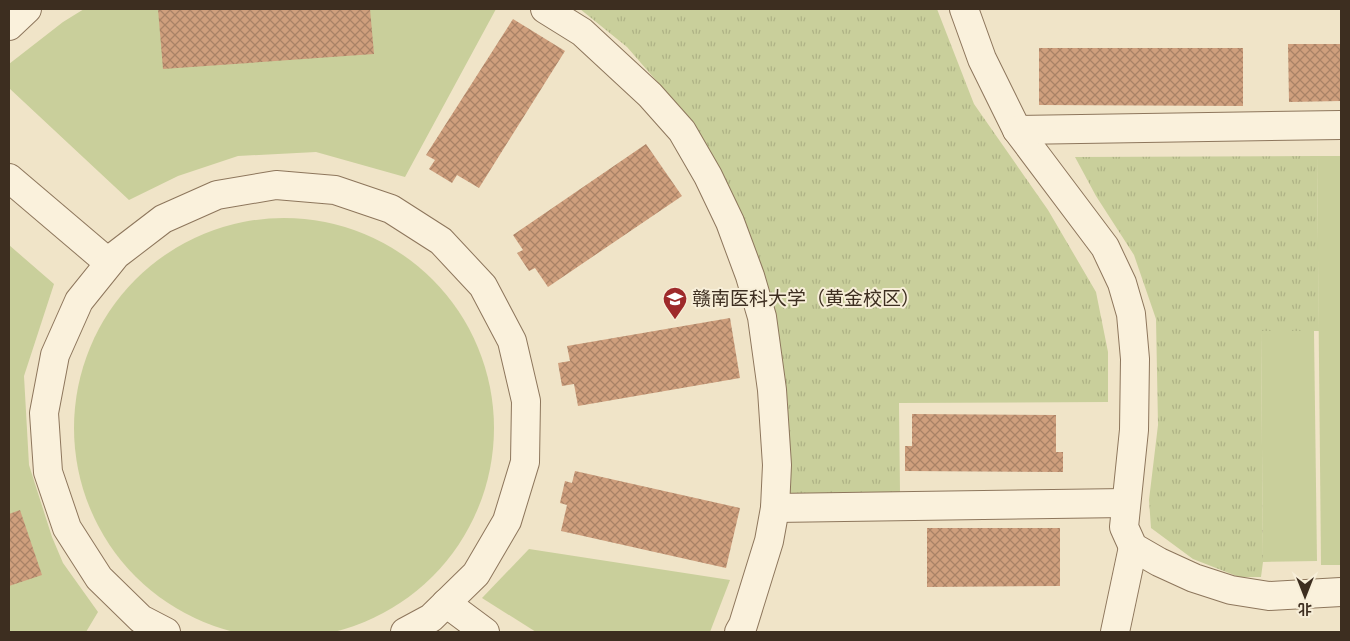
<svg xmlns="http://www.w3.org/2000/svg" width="1350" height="641" font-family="Spectral,'Noto Sans SC',serif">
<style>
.grass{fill:url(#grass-tufts)}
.garden{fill:#c9cf9b}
.building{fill:url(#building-cross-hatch)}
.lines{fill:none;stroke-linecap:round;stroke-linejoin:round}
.minor-casing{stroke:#8d765c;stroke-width:30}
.minor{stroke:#faf1dc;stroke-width:28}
.labels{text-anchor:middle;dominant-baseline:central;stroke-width:4;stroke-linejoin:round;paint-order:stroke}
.poi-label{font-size:19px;fill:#3d2e20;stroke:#f7eed8;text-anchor:start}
</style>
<defs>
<pattern id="grass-tufts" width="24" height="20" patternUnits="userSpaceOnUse" patternTransform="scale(1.25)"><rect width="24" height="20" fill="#c9cf9b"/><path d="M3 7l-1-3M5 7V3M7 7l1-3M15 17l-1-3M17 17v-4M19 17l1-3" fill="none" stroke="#aeb285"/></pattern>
<pattern id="building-cross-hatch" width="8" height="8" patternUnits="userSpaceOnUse" patternTransform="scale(1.25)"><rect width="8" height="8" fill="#cf9f7d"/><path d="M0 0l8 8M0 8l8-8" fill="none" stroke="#a98266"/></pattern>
</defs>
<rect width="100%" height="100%" fill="#f0e4c8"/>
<g class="grass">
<polygon points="580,9 937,9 974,104 1048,210 1096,292 1108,352 1108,402 899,403 900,492 787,498 788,404 772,312 733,195 681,109 627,47"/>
<polygon points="1317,156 1319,331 1261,331 1263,562 1261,577 1239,577 1193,559 1151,528 1149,500 1158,425 1156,319 1134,255 1096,196 1075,157"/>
</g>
<g class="garden">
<polygon points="84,9 496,9 405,177 316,152 238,156 178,176 129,200 9,88 9,64 63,22"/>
<polygon points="1317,156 1341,156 1341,565 1321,565"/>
<circle cx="284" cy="428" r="210"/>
<polygon points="9,245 54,284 24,376 29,465 52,537 63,563 98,612 86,632 9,632"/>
<polygon points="1261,331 1314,331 1317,561 1263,562"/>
<polygon points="529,549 730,580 710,632 536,632 482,598"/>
</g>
<g class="building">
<polygon points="158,9 370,9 374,54 163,69"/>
<polygon points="513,19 565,51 479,188 457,175 452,183 429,169 435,160 426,155"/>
<polygon points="1288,44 1341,44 1341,101 1289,102"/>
<polygon points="1039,48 1243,48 1243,106 1039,105"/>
<polygon points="646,144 682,196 548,287 535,268 529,271 517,253 523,250 513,235"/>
<polygon points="730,318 740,378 578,406 574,384 562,386 558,363 570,361 567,346"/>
<polygon points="912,414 1056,415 1056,452 1063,452 1063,472 905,471 905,446 912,446"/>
<polygon points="575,471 740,508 726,568 561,531 567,505 560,503 565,481 572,483"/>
<polygon points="20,510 42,575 9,586 9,514"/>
<polygon points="927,528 1060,528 1060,586 927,587"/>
</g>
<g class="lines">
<defs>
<g id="minor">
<polyline points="545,9 582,32 650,95 682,131 708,176 730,222 750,276 762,317 772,390 777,465 775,508 769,541 743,625 739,632"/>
<polyline points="964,9 982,59 1017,130 1105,247 1122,283 1131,314 1135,359 1134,430 1124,527 1133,547 1159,562 1194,578 1231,590 1269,596 1341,592"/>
<polyline points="9,26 27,9"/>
<polyline points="1017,130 1341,125"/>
<polyline points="9,178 109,263"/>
<polyline points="775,508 1126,503"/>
<polyline points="446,603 485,632"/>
<polyline points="166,632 141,619 99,578 67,528 48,472 44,413 55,355 79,301 116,255 163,219 217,195 276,185 335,190 391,209 441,241 483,286 512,341 526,401 525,462 507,521 476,574 431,618 405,632"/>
<polyline points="1115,632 1133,547"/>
</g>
</defs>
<use href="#minor" class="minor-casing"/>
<use href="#minor" class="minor"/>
</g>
<defs>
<symbol id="university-pin" viewBox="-11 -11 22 30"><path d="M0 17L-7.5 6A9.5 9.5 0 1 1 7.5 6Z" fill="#9e2a2b" stroke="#f7eed8"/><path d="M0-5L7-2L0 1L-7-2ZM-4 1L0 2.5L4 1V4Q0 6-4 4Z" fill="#fff"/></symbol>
</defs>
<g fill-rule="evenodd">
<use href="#university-pin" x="661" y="285" width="28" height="38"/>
</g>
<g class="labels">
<g class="poi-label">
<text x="692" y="299">赣南医科大学（黄金校区）</text>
</g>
</g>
<rect width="1350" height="641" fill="none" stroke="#3d2e20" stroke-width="20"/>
<g transform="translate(1305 596) rotate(180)" stroke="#f7eed8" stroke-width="4" paint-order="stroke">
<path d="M0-4L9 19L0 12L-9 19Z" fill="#3d2e20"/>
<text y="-8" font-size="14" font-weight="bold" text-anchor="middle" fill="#3d2e20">北</text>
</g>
</svg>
